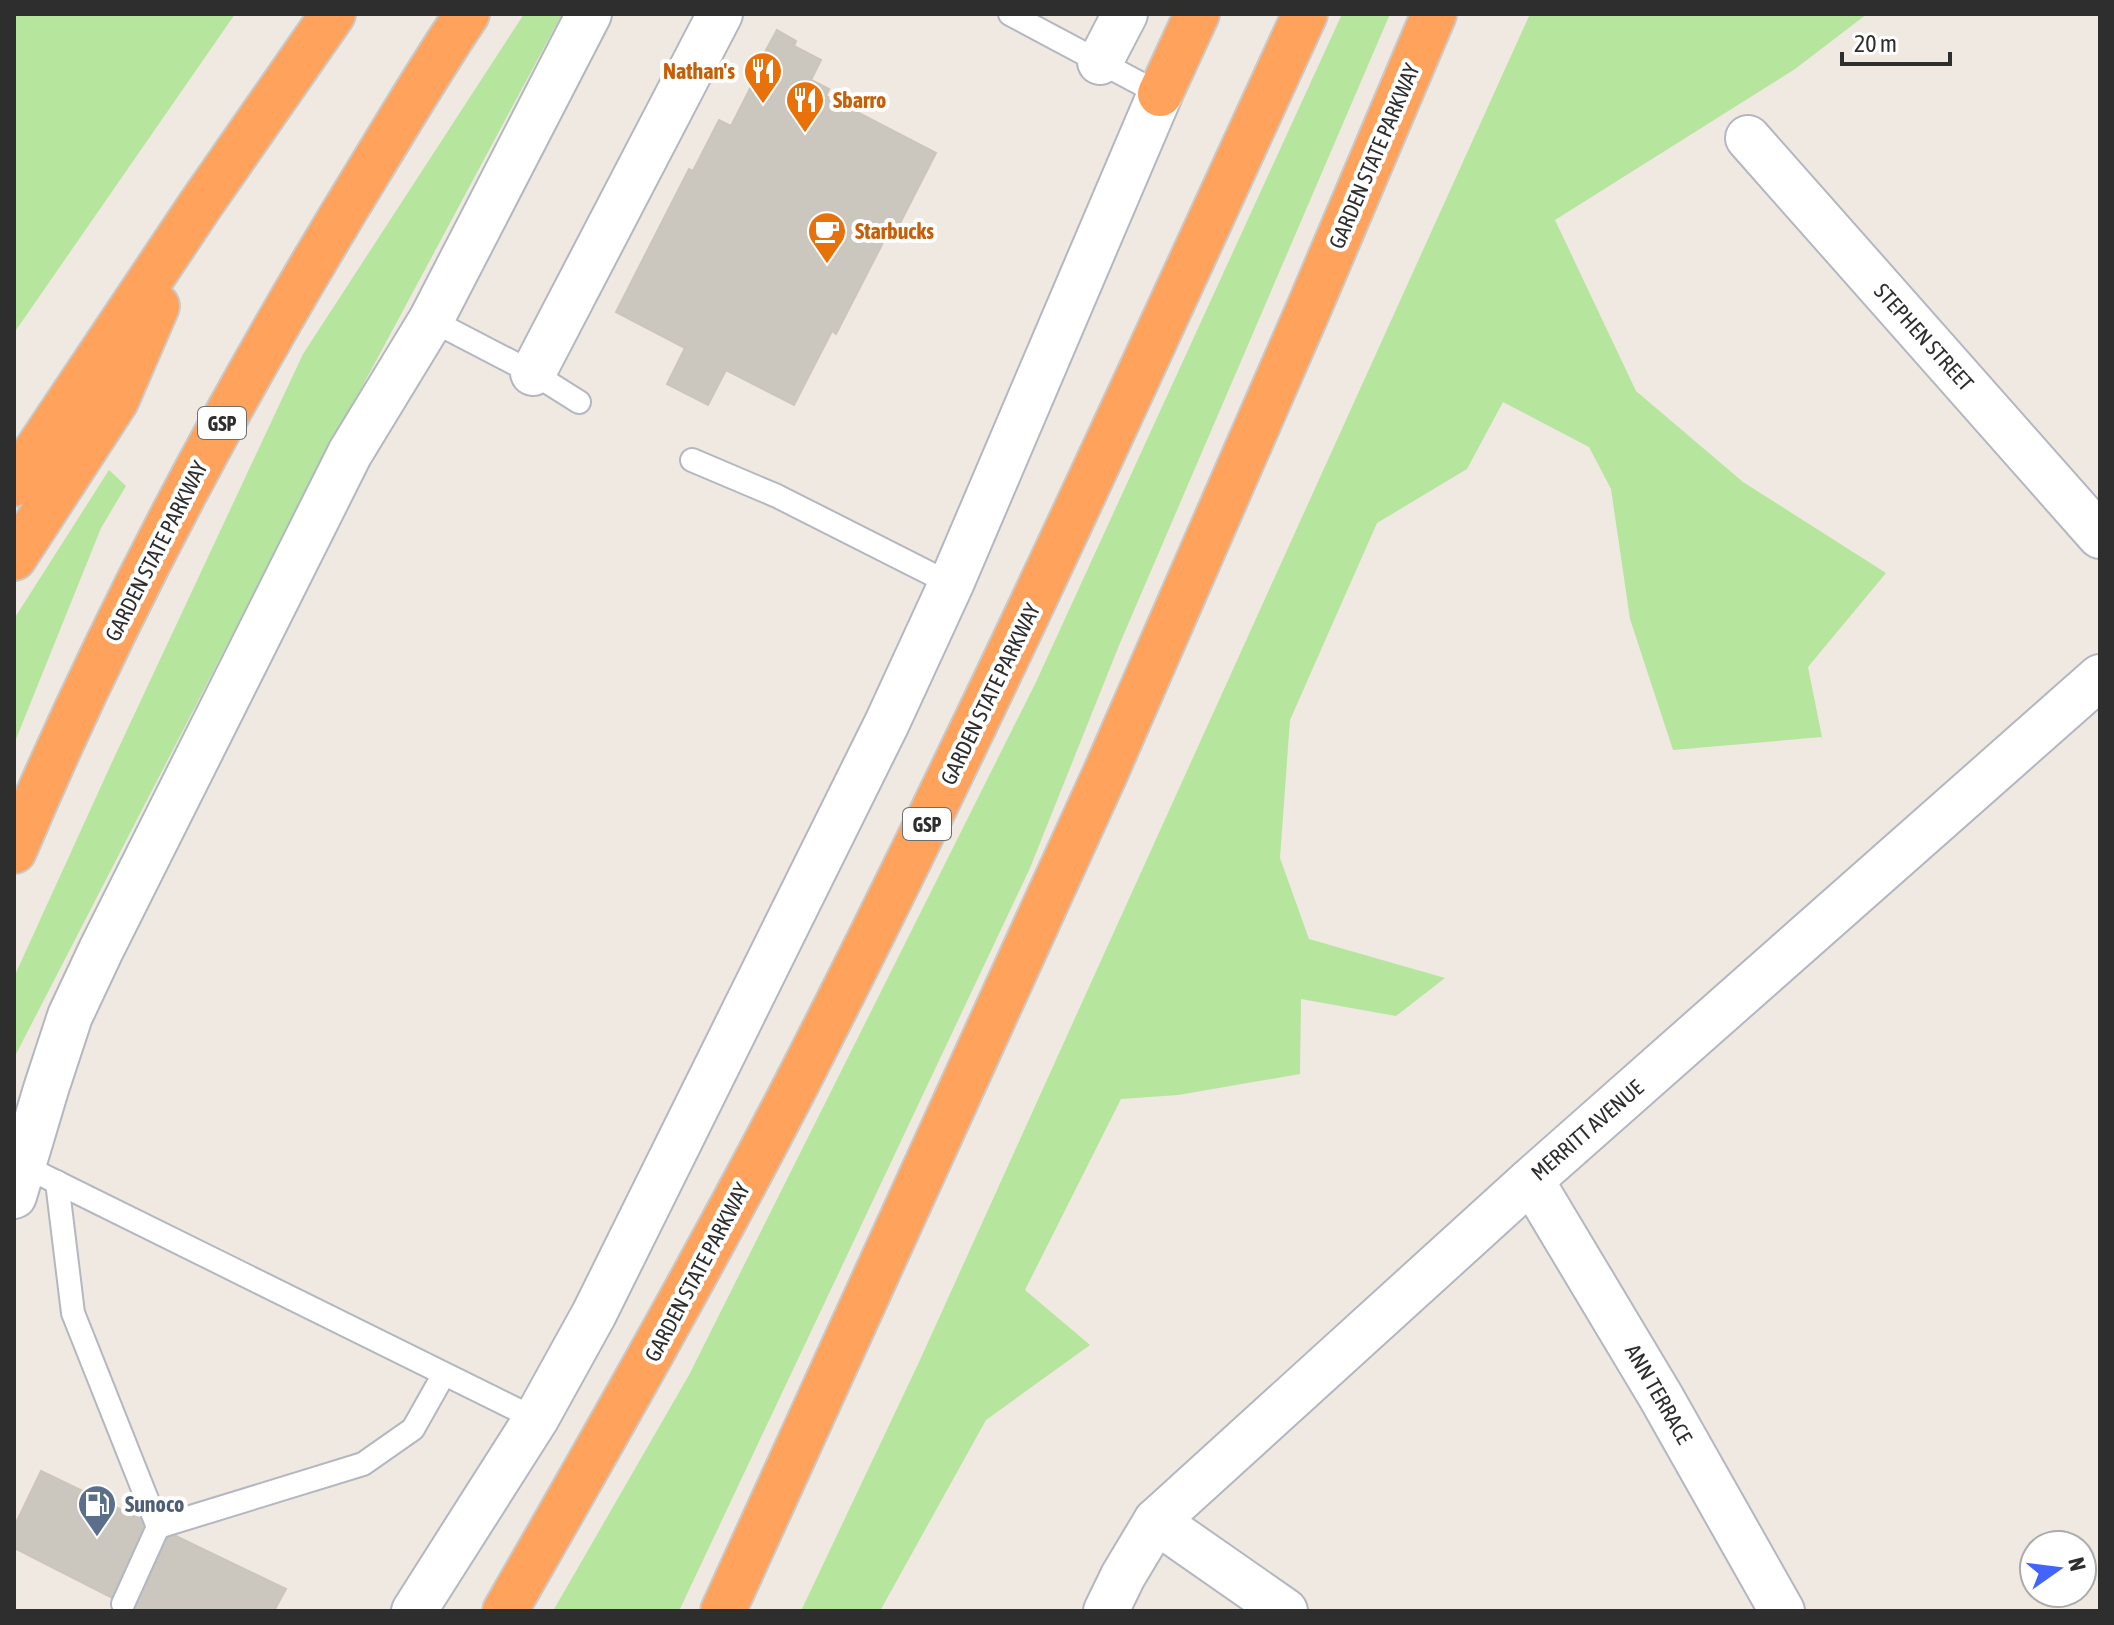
<svg xmlns="http://www.w3.org/2000/svg" width="2114" height="1625" font-family="'Asap Condensed',sans-serif">
<style>
.green{fill:#b6e59e}
.building{fill:#cbc7bf;stroke:#cbc5ba;stroke-width:2}
.lines{fill:none;stroke-linecap:round;stroke-linejoin:round}
.service-casing{stroke:#b4b7c1;stroke-width:26}
.minor-casing{stroke:#b4b7c1;stroke-width:48}
.motorway-casing{stroke:#c9c9c9;stroke-width:48}
.service{stroke:#fff;stroke-width:22}
.minor{stroke:#fff;stroke-width:44}
.motorway{stroke:#ffa35c;stroke-width:44}
.labels{text-anchor:middle;dominant-baseline:central;stroke-width:8;stroke-linejoin:round;paint-order:stroke}
.shield{fill:#fff;stroke:#6d6d6d;stroke-width:2}
.shield-label{font-size:20px;font-weight:bold;fill:#2e2e2e}
.food-label{font-size:22px;font-weight:bold;fill:#c56008;stroke:#fff;text-anchor:start}
.street-label{font-size:22px;fill:#2e2e2e;stroke:#fff}
.service-label{font-size:22px;font-weight:bold;fill:#4e5e75;stroke:#fff;text-anchor:start}
</style>
<rect width="100%" height="100%" fill="#efe9e1"/>
<g class="green">
<polygon points="14,14 235,14 14,333"/>
<polygon points="524,14 562,14 310,484 14,1058 14,977 113,760 303,354"/>
<polygon points="1342,14 1390,14 1120,643 1030,868 679,1611 553,1611 689,1375 1036,682"/>
<polygon points="1530,14 1867,14 1795,69 1555,220 1636,391 1743,482 1886,573 1808,667 1822,737 1673,750 1630,619 1611,489 1589,447 1503,402 1467,469 1377,523 1290,720 1280,858 1309,939 1445,978 1396,1016 1301,999 1300,1074 1178,1095 1121,1099 1025,1290 1090,1345 986,1420 880,1611 801,1611 920,1360"/>
<polygon points="109,470 126,486 101,528 14,744 14,619"/>
</g>
<g class="building">
<polygon points="777,30 796,41 794,46 821,60 811,80 829,89 826,96 936,153 897,229 891,227 836,334 832,331 794,405 726,370 708,405 667,384 685,348 616,312 689,169 693,171 719,120 731,126 768,53 765,52"/>
<polygon points="41,1471 286,1589 274,1611 138,1611 14,1548 14,1527"/>
</g>
<g class="lines">
<defs>
<g id="service">
<polyline points="1010,14 1160,94"/>
<polyline points="431,320 533,373 579,402"/>
<polyline points="692,460 777,496 951,584"/>
<polyline points="22,1165 536,1419"/>
<polyline points="57,1182 73,1313 158,1527 123,1604"/>
<polyline points="158,1527 363,1464 413,1429 444,1374"/>
</g>
<g id="minor">
<polyline points="1100,62 1125,14"/>
<polyline points="1748,138 2100,536"/>
<polyline points="533,373 720,14"/>
<polyline points="1531,1180 1661,1397 1782,1611"/>
<polyline points="14,1196 46,1089 70,1016 101,950 350,453 431,320 589,14"/>
<polyline points="1156,1521 1285,1611"/>
<polyline points="414,1611 536,1419 594,1314 887,723 951,584 1160,94"/>
<polyline points="1106,1611 1123,1576 1156,1521 1531,1180 2100,677"/>
</g>
<g id="motorway">
<polyline points="1160,94 1197,14"/>
<polyline points="14,484 201,204 333,14"/>
<polyline points="14,558 116,401 157,306"/>
<path d="M14 851C113 616 234 391 367 174 400 120 432 66 467 14"/>
<path d="M505 1611C605 1437 704 1263 796 1085 977 733 1140 373 1305 14"/>
<polyline points="723,1611 1105,774 1309,308 1434,14"/>
</g>
</defs>
<use href="#service" class="service-casing"/>
<use href="#minor" class="minor-casing"/>
<use href="#motorway" class="motorway-casing"/>
<use href="#service" class="service"/>
<use href="#minor" class="minor"/>
<use href="#motorway" class="motorway"/>
</g>
<defs>
<symbol id="restaurant-pin" viewBox="-11 -11 22 30"><path d="M0 17L-7.5 6A9.5 9.5 0 1 1 7.5 6Z" fill="#e8710a" stroke="#fff"/><path d="M-5-6h1v4h1v-4h1v4h1v-4h1v5L-1.5 .5V6h-2V.5L-5-1ZM5-6V6H3V1.5H1.5Q1.5-4 5-6Z" fill="#fff"/></symbol>
<symbol id="cafe-pin" viewBox="-11 -11 22 30"><path d="M0 17L-7.5 6A9.5 9.5 0 1 1 7.5 6Z" fill="#e8710a" stroke="#fff"/><path d="M-5.5-4.5H6V0H3Q3 3.5 0 3.5H-2.5Q-5.5 3.5-5.5 0ZM3-3.2v2h1.7v-2ZM-6 4.5H4V6H-6Z" fill="#fff"/></symbol>
<symbol id="fuel-pin" viewBox="-11 -11 22 30"><path d="M0 17L-7.5 6A9.5 9.5 0 1 1 7.5 6Z" fill="#5c6f8a" stroke="#fff"/><path d="M-5.5-6h7V0h2V4h1.3V-2.5L3-4.5l.8-.8L6-3V5H2.5V1h-1V6h-7ZM-4.2-4.7v3.2H.2V-4.7Z" fill="#fff"/></symbol>
</defs>
<g fill-rule="evenodd">
<use href="#restaurant-pin" x="741" y="49" width="44" height="60"/>
<use href="#restaurant-pin" x="783" y="78" width="44" height="60"/>
<use href="#cafe-pin" x="805" y="209" width="44" height="60"/>
<use href="#fuel-pin" x="75" y="1482" width="44" height="60"/>
</g>
<g class="labels">
<g class="shield">
<rect x="198" y="407" width="48" height="32" rx="6"/>
<rect x="903" y="808" width="48" height="32" rx="6"/>
</g>
<g class="shield-label">
<text x="222" y="423">GSP</text>
<text x="927" y="824">GSP</text>
</g>
<g class="food-label">
<text x="735" y="71" text-anchor="end">Nathan's</text>
<text x="833" y="100">Sbarro</text>
<text x="855" y="231">Starbucks</text>
</g>
<g class="street-label">
<text transform="translate(1374 156) rotate(-67)">GARDEN STATE PARKWAY</text>
<text transform="translate(1924 337) rotate(48)">STEPHEN STREET</text>
<text transform="translate(156 551) rotate(-63)">GARDEN STATE PARKWAY</text>
<text transform="translate(990 694) rotate(-64)">GARDEN STATE PARKWAY</text>
<text transform="translate(1587 1130) rotate(-41)">MERRITT AVENUE</text>
<text transform="translate(697 1272) rotate(-62)">GARDEN STATE PARKWAY</text>
<text transform="translate(1659 1394) rotate(60)">ANN TERRACE</text>
</g>
<g class="service-label">
<text x="125" y="1504">Sunoco</text>
</g>
</g>
<rect width="2114" height="1625" fill="none" stroke="#2e2e2e" stroke-width="32"/>
<g transform="translate(2058 1569) rotate(76)"><circle r="38" fill="#ffffff" stroke="#ababab" stroke-width="2"/>
<path d="M0-6L14 30L0 20L-14 30Z" fill="#4264fb"/>
<text y="-12" font-size="22" font-weight="bold" text-anchor="middle" fill="#2e2e2e">N</text>
</g>
<path d="M1842 52v12h108v-12" fill="none" stroke="#2e2e2e" stroke-width="4"/>
<text x="1854" y="52" font-size="24" fill="#2e2e2e" stroke="#ffffff" stroke-width="6" paint-order="stroke">20 m</text>
</svg>
